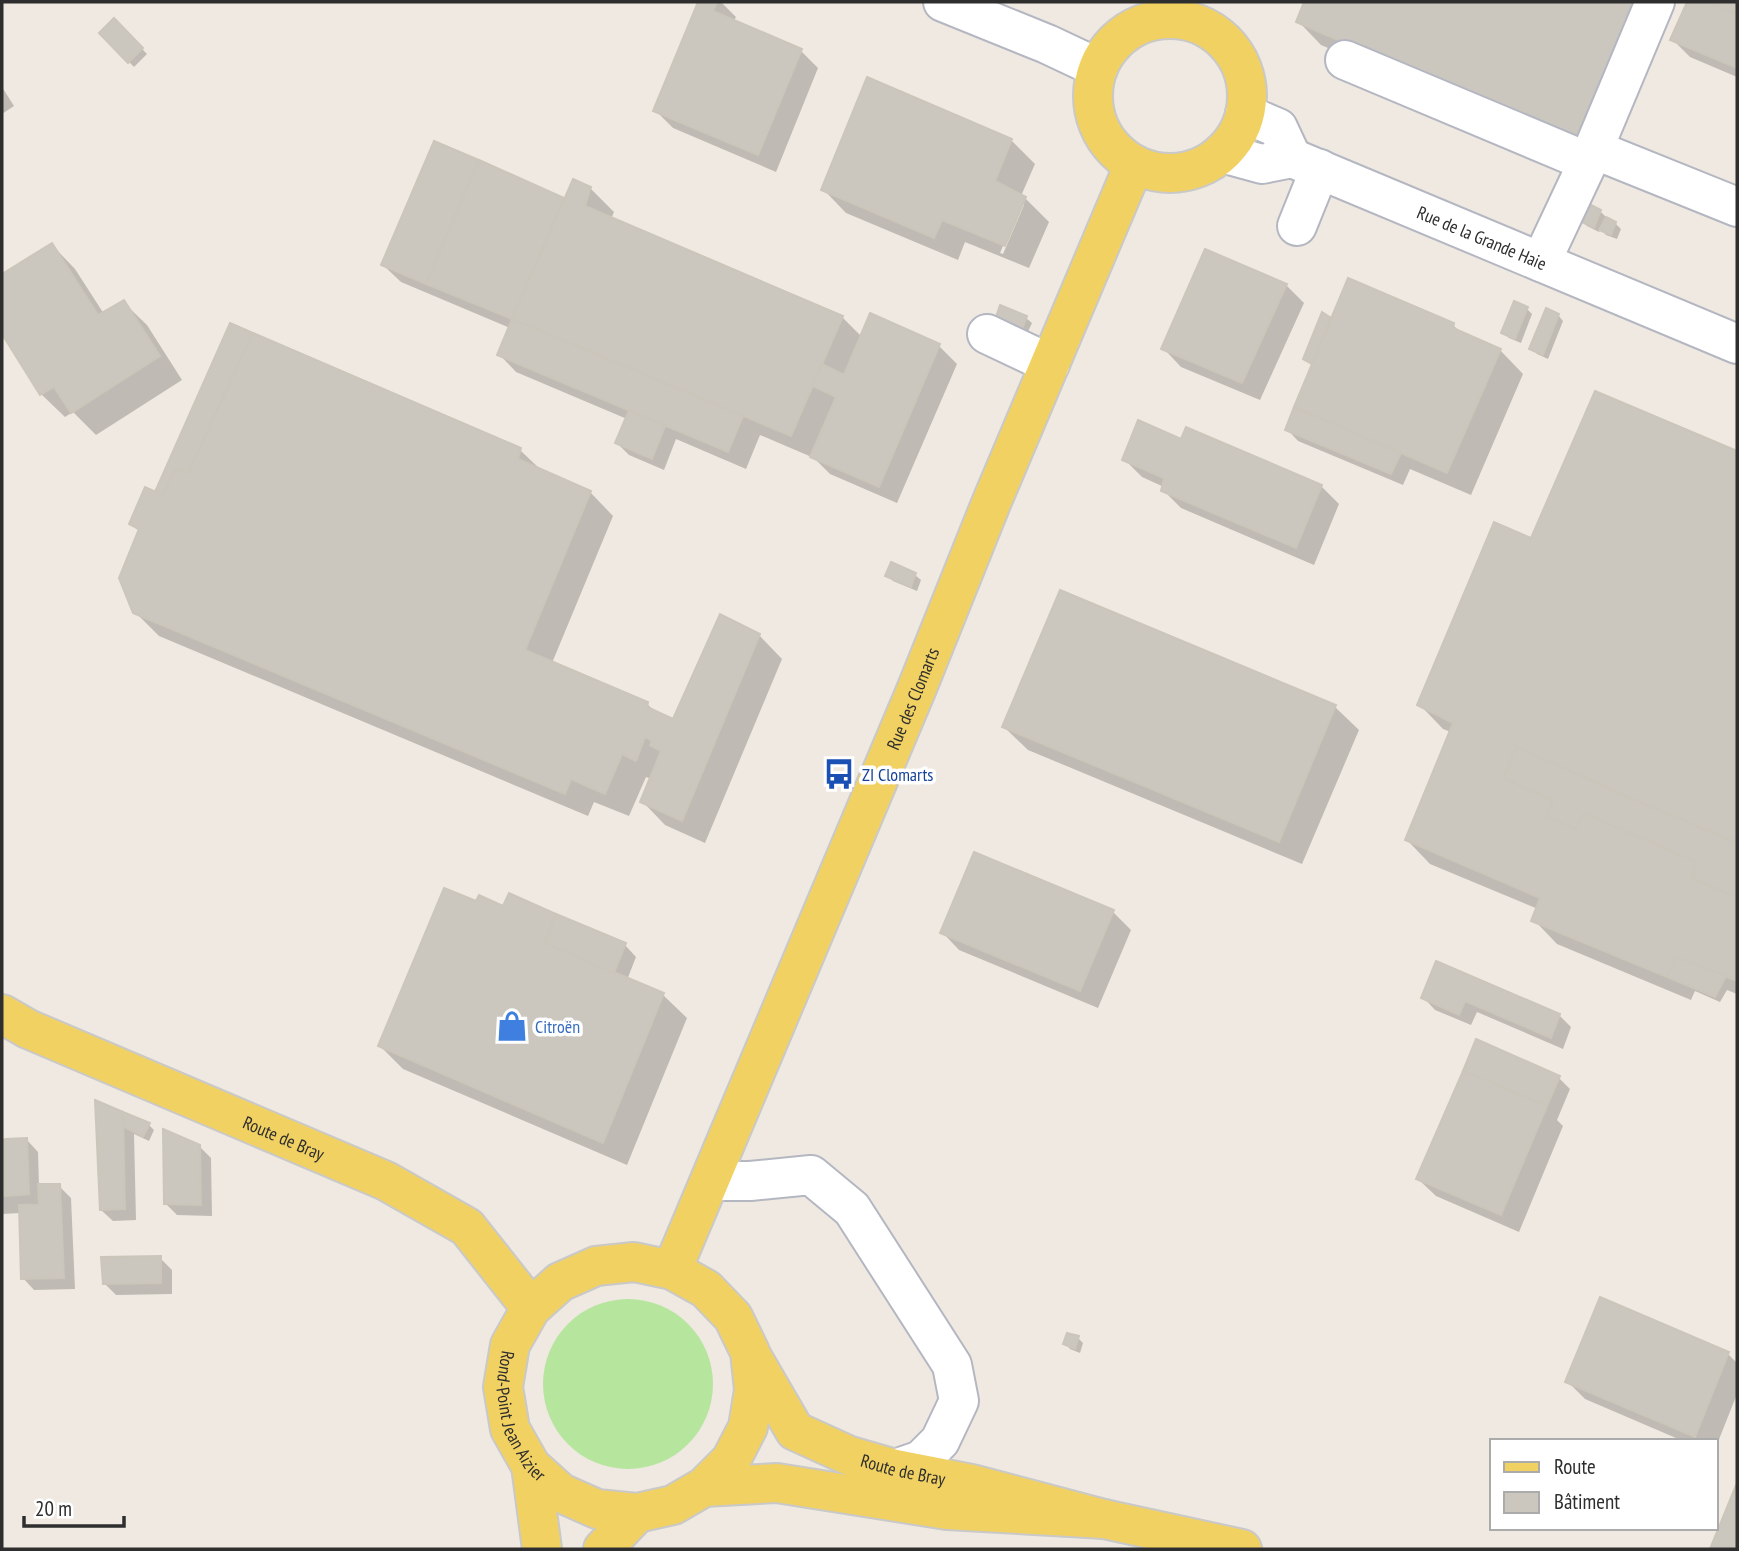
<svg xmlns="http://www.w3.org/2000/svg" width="1739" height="1551" font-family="'PT Sans Narrow',sans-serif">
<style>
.grass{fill:#b6e59e}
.shadow{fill:#0003;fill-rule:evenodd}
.building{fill:#cbc7bf;stroke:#cbc5ba;stroke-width:2}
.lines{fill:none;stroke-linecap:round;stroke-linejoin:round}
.minor-casing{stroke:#b4b7c1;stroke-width:42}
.major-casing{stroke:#c9c9c9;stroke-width:42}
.minor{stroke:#fff;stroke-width:38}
.major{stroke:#f2d163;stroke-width:38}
.labels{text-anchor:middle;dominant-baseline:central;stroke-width:7;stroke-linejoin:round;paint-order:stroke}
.street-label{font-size:18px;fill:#2e2e2e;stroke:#fff}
.transit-label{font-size:18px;fill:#164399;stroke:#fff;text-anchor:start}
.shop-label{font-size:18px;fill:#366cbe;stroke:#fff;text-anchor:start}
</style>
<rect width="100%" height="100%" fill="#efe9e1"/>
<circle class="grass" cx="628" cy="1384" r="85"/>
<g class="shadow">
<polygon points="700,2 721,2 736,17 733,22 801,51 818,68 776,172 673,128 655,110"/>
<polygon points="1306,2 1667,2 1599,164 1321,45 1298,21"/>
<polygon points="1689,2 1737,2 1737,77 1690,57 1672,39"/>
<polygon points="114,20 147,54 134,67 101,33"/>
<polygon points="2,87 14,106 2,114"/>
<path d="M1011 140 1035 164 1021 196 1025 198 1049 222 1029 268 965 242 958 260 846 213 823 189ZM1020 205H1024L1003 254 1000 253Z"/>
<polygon points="590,188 614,212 611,219 842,317 862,337 939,346 957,364 897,503 830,474 814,458 760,435 746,469 676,439 664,470 629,455 617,443 627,419 516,372 499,354 510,328 401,282 383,265 563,199 565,201"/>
<polygon points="1600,211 1606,217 1605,218 1615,223 1621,229 1617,239 1606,235 1601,229 1599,232 1587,226 1582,221"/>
<polygon points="52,245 75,269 104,314 123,302 147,325 182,380 96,435 73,412 65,417 41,394 2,331 2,276"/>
<polygon points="1286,285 1304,303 1260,400 1181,367 1164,349"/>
<polygon points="1527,309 1532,314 1521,343 1509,338 1503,333"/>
<polygon points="1323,315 1332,320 1453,325 1461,333 1500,350 1523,374 1471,495 1410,469 1403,485 1298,441 1287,429 1313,365 1305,358"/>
<polygon points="1558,315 1563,321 1548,359 1537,354 1531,348"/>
<polygon points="1026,318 1032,323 1026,336 1002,325"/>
<polygon points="1596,393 1737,453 1737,994 1727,990 1720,1002 1695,991 1691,1000 1557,944 1534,920 1538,909 1430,864 1407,840 1451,732 1443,729 1420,705 1532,540"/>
<polygon points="1182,441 1321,486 1339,504 1314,565 1181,508 1163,490 1164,487 1142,477 1124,459"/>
<polygon points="520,450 542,471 590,492 613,516 552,663 647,704 657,713 674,722 759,635 782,659 705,843 665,825 642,801 651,779 646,777 629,816 594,802 588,816 159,636 135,612 140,532 131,523 163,497"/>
<polygon points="892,565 915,575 921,580 917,591 893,581 887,575"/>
<polygon points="1335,707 1359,730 1302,864 1028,750 1004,727"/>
<polygon points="476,904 504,909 625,945 636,957 627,980 663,995 687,1018 627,1165 403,1069 380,1046"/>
<polygon points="1113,912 1131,930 1098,1008 959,950 942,932"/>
<polygon points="1437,963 1559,1015 1571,1027 1563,1049 1477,1012 1471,1025 1435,1010 1424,998"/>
<polygon points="1559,1078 1570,1089 1557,1120 1563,1126 1519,1232 1436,1196 1418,1179"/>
<polygon points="97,1102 149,1125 154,1130 149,1141 134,1134 136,1220 113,1221 101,1210"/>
<polygon points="27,1140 38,1152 39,1186 59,1186 71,1198 75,1289 34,1290 23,1278 21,1213 2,1214 2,1141"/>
<polygon points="199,1146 211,1158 212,1216 177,1215 166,1204"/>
<polygon points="160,1258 172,1270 172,1294 116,1295 104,1283"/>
<polygon points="1078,1338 1083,1343 1080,1353 1070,1349 1065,1343"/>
<polygon points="1728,1354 1737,1363 1737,1394 1716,1447 1716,1441 1683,1441 1585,1399 1567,1381"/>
</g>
<g class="building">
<polygon points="698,2 717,2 713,11 802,49 758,155 653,111"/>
<polygon points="1304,2 1634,2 1575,142 1296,22"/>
<polygon points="1687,2 1710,2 1737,14 1737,68 1670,40"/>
<polygon points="1710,2 1737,2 1737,13"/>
<polygon points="114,18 143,48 128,63 99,33"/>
<polygon points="867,77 1012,139 995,181 1026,197 1005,246 942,220 934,238 821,190"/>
<polygon points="434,141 479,160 426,284 381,265"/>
<polygon points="479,160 564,198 512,319 426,284"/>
<polygon points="573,179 591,187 585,206 843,316 791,436 512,319"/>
<polygon points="1587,203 1601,210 1594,228 1580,221"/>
<polygon points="1606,217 1616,222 1611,235 1599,230"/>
<polygon points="52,243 98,315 124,300 160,356 71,413 54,387 40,395 2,334 2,274"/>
<polygon points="1205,249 1287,284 1242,383 1161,349"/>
<polygon points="1348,278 1454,323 1453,328 1501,349 1447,473 1294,407"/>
<polygon points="1514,301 1528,307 1515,339 1501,333"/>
<polygon points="1000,305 1027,316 1021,332 995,320"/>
<polygon points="1546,308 1559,314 1543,355 1529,349"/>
<polygon points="1322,312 1331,318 1312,364 1303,359"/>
<polygon points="870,313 940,344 879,487 810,457 836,397 813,386 822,364 844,375"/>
<polygon points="512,319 743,416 728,452 497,355"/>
<polygon points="230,323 253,333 188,474 175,469 163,495 155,492"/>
<polygon points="253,333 521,448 518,459 591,491 525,650 648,702 647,707 673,719 720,614 760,634 682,821 640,802 661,751 650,745 652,741 645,737 636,761 622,754 605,794 571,779 565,794 133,613 119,578 139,529 129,524 145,487 163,495 175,469 188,474"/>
<polygon points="1595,391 1737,451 1737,843 1637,801 1516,747 1504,778 1553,801 1547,817 1576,829 1584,813 1697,862 1692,878 1737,897 1737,981 1676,957 1667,977 1531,921 1540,898 1405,840 1453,723 1417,705 1494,522 1531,538"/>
<polygon points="1294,407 1401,453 1391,474 1285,430"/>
<polygon points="629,410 665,426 652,459 615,443"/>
<polygon points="1138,420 1181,439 1186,427 1322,485 1296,548 1161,491 1164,478 1122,460"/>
<polygon points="891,562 916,573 911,587 885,576"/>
<polygon points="1060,590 1336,705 1279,842 1002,727"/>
<polygon points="1516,747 1637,801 1737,843 1737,897 1692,878 1697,862 1584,813 1576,829 1547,817 1553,801 1504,778"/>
<polygon points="974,852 1114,910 1080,991 940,933"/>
<polygon points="444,888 476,901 479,895 503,906 509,893 556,914 545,943 664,993 603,1143 378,1046"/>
<polygon points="556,914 626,943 614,973 545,943"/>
<polygon points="1676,957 1726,976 1715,997 1667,977"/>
<polygon points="1436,961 1560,1014 1551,1038 1465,1001 1459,1015 1421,998"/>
<polygon points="1476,1039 1560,1076 1547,1106 1463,1071"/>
<polygon points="1463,1071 1547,1106 1501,1215 1416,1179"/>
<polygon points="95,1100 123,1112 125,1209 100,1210"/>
<polygon points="123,1112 150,1123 143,1137 124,1127"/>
<polygon points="163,1129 200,1145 201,1205 164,1204"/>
<polygon points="27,1138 29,1194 6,1196 6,1139"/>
<polygon points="6,1139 6,1196 2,1196 2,1140"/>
<polygon points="38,1184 60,1184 64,1278 21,1279 19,1205 39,1205"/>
<polygon points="161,1256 161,1283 103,1284 101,1257"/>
<polygon points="1600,1297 1729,1352 1695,1437 1565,1382"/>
<polygon points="1067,1333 1079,1336 1075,1349 1063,1344"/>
<polygon points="1737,1483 1737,1549 1710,1549"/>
</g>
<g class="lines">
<defs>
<g id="minor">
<polyline points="943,2 1047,44 1098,68"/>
<polyline points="1345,60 1588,162"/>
<polyline points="1245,114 1278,128 1292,158"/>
<polyline points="1593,149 1737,207"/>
<path id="s1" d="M1222 153 1262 164 1292 158 1737 344"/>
<polyline points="1297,226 1320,169"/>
<polyline points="1541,262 1588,162 1655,2"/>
<polyline points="987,334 1050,364"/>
<polyline points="711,1181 750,1181 811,1175 852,1209 952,1365 959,1401 940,1441 921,1460 895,1469"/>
</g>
<g id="major">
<circle cx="1170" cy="96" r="77"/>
<path id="s2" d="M2 1014 28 1029 386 1181 467 1227 531 1308"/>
<path id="s3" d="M672 1270 917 688 992 501 1134 165"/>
<path id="s4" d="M752 1357 795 1431 850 1456 895 1469 972 1484 1104 1519 1242 1549"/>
<polyline points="531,1466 542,1549"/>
<path id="s5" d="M704 1487 731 1460 748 1427 754 1390 750 1352 733 1317 706 1289 672 1270 634 1262 596 1266 560 1282 531 1308 510 1345 503 1387 510 1429 531 1466 561 1493 597 1509 637 1513 673 1505 704 1487 777 1483 947 1510 1104 1519"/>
<polyline points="603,1549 637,1513"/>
</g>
</defs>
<use href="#minor" class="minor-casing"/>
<use href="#major" class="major-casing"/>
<use href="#minor" class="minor"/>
<use href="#major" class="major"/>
</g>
<defs>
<symbol id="bus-bare" viewBox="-9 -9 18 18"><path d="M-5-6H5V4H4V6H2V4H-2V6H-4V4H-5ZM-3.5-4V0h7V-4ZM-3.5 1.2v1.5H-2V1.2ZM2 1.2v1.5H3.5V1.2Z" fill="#1a4fb4" stroke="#fff" stroke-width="2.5" paint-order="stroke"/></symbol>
<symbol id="shop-bare" viewBox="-9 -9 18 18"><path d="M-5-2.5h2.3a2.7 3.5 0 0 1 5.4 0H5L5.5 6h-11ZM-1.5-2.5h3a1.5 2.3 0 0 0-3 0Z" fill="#3f7fe0" stroke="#fff" stroke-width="2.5" paint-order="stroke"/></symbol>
</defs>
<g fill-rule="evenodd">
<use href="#bus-bare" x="817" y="752" width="44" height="44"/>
<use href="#shop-bare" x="490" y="1004" width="44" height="44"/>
</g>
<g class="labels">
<g class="street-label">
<text stroke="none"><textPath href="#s1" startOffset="278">Rue de la Grande Haie</textPath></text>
<text stroke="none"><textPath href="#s3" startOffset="620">Rue des Clomarts</textPath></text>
<text stroke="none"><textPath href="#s2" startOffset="308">Route de Bray</textPath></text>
<text stroke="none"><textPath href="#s5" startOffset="541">Rond-Point Jean Aizier</textPath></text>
<text stroke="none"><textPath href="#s4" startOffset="201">Route de Bray</textPath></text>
</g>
<g class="transit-label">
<text x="862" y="774">ZI Clomarts</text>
</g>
<g class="shop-label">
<text x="535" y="1026">Citroën</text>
</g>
</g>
<rect width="1739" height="1551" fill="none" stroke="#2e2e2e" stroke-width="7"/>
<rect x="1490" y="1439" width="228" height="91" fill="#ffffff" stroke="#ababab" stroke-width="2"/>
<rect x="1504" y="1462" width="35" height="10" fill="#f2d163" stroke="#ababab" stroke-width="2"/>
<text x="1554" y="1474" font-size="21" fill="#2e2e2e">Route</text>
<rect x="1504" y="1492" width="35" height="21" fill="#cbc7bf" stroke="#ababab" stroke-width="2"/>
<text x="1554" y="1509" font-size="21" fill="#2e2e2e">Bâtiment</text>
<path d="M24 1516v10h100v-10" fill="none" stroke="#2e2e2e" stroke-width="3.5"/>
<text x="35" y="1516" font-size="21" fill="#2e2e2e" stroke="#ffffff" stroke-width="5" paint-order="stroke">20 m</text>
</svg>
